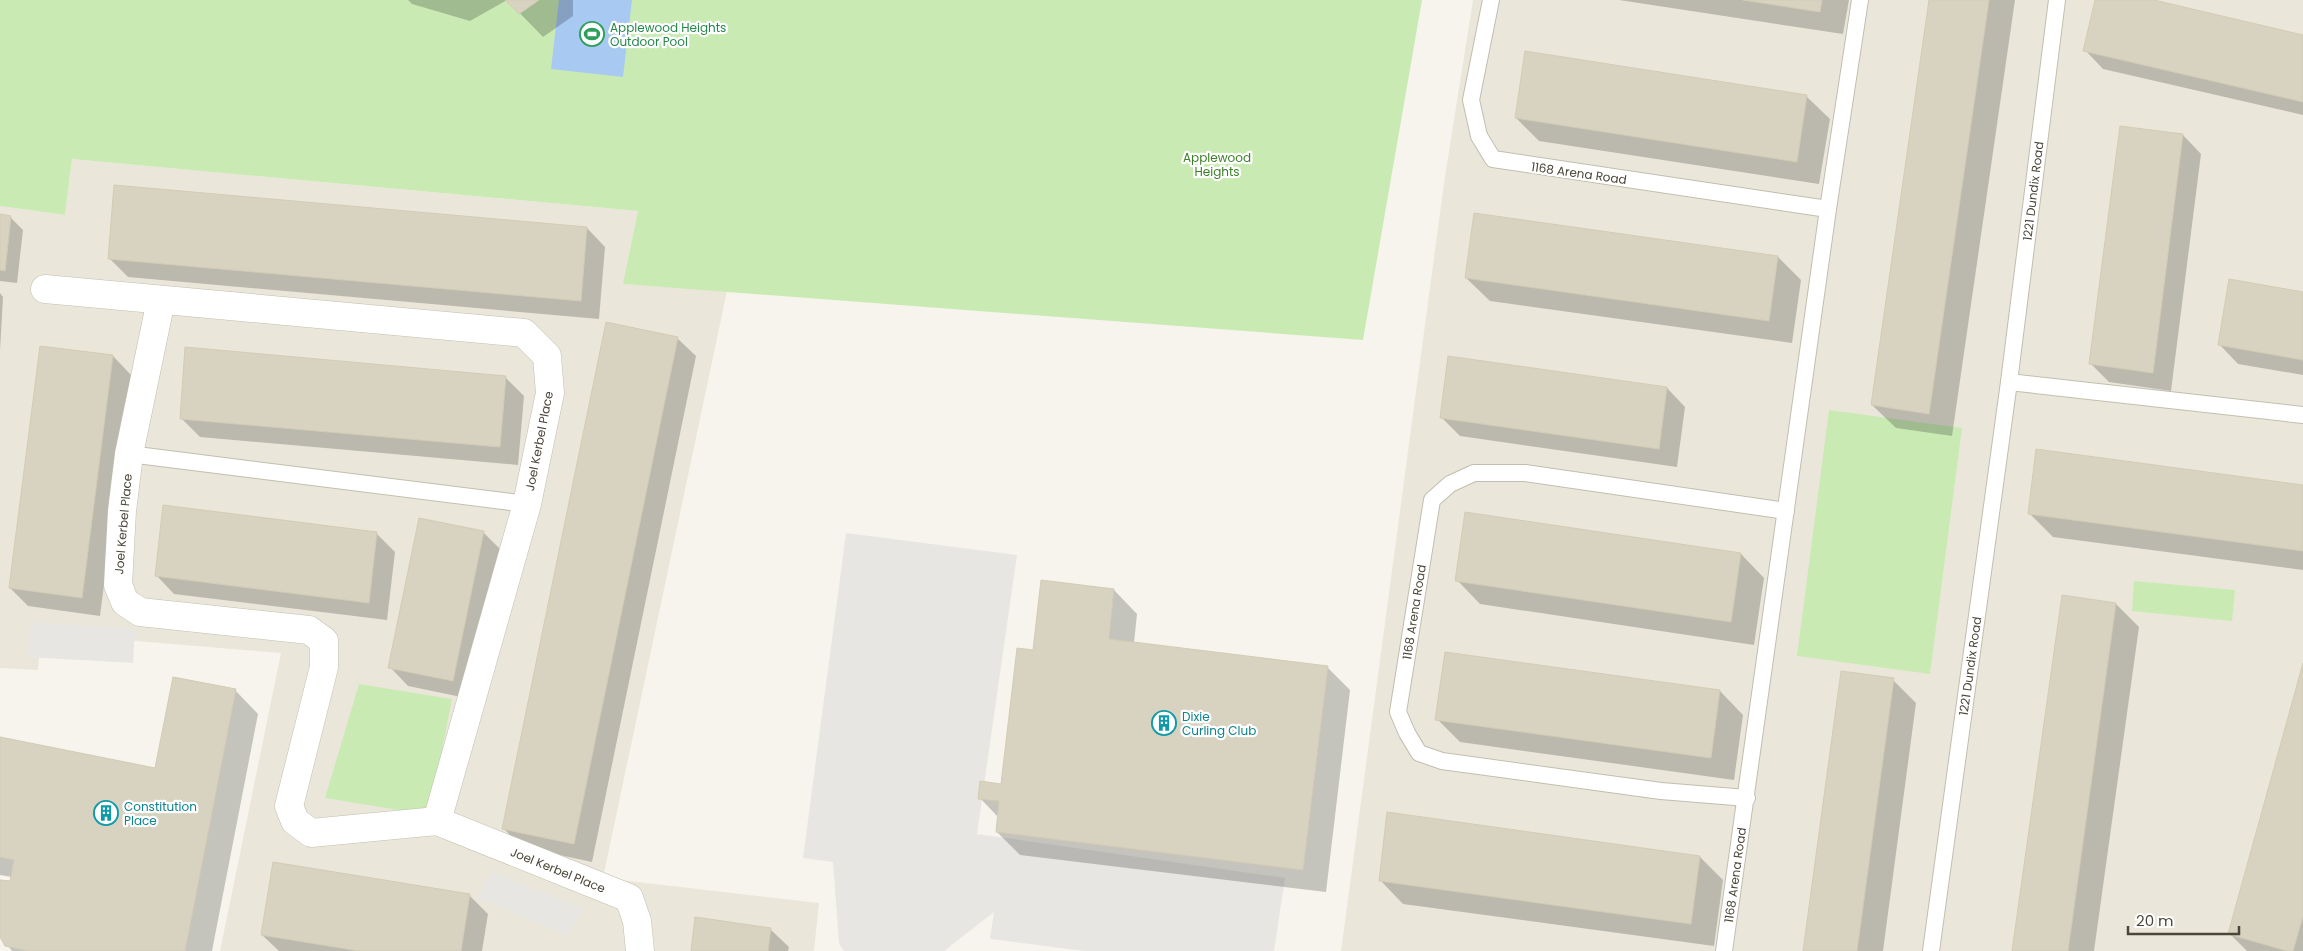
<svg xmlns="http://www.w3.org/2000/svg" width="2303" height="951" font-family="Poppins,sans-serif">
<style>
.residential{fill:#eae7da}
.green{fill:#caeab4}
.parking{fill:#e8e6e3}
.water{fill:#a8c9f2}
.shadow{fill:#0003}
.building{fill:#d8d2c1;stroke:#d3cbb3}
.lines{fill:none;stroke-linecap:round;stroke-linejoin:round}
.lane-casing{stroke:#c2beae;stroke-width:18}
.street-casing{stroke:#c2beae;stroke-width:29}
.lane{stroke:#fff;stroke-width:16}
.street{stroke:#fff;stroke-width:28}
.labels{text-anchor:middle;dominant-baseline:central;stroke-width:4.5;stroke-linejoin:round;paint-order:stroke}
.leisure-label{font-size:12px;fill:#27864d;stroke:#fff;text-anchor:start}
.park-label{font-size:12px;fill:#3d7f29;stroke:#fff}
.street-label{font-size:12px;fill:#4b4639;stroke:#fff}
.culture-label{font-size:12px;fill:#0d838f;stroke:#fff;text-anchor:start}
</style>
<rect width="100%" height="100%" fill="#f6f4ec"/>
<g class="residential">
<polygon points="1473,0 2303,0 2303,951 1341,951 1444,183"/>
<polygon points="72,159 639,211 624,284 727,291 603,878 819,903 814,951 220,951 281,653 41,633 38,670 0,668 0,206 65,215"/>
</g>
<g class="green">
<polygon points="0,0 1422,0 1363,340 623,284 638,211 72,159 65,215 0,206"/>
<polygon points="1829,410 1962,428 1930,674 1797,656"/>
<polygon points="2134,581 2235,590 2232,621 2132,611"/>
<polygon points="359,684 452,699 429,815 325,798"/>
</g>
<g class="parking">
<polygon points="846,533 1017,555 977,834 1285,878 1274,951 1084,951 990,939 994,912 944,951 844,951 839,944 833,862 803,858"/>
<polygon points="31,622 135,629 133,663 28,657"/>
<polygon points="492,872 583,909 567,936 478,897"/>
</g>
<polygon class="water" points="559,0 632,0 623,77 551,69"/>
<g class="shadow">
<polygon points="408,0 573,0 573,16 543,37 507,0 470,21 412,4"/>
<polygon points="1619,0 1849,0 1843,34"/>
<polygon points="1930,0 2015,0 1952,436 1896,428 1872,405"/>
<polygon points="2096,0 2148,0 2303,36 2303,115 2103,69 2085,50"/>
<polygon points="1806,96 1830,119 1819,184 1539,141 1516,118"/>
<polygon points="2183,135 2201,154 2171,391 2109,382 2091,364"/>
<polygon points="0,216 10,217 23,230 17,283 0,281"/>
<polygon points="587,228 605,247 599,319 128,277 109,258"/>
<polygon points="1778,257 1801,280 1792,343 1490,301 1466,278"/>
<polygon points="0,293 3,297 0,351"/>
<polygon points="2303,294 2303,375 2238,364 2220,345"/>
<polygon points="677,338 696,356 592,862 522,847 504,829"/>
<polygon points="113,356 131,375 100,616 28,606 10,588"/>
<polygon points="505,377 524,396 518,465 200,437 181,418"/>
<polygon points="1667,388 1685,407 1677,467 1460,436 1441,417"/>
<polygon points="2303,486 2303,570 2053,537 2029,513"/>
<polygon points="1466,513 1741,554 1764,578 1754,645 1480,604 1457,580"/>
<polygon points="483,532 502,551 471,699 408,686 390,667"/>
<polygon points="377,534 395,552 387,620 174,594 156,575"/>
<polygon points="1114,590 1137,614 1134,643 1327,667 1350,690 1326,892 1020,855 997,832 998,817 980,798 1002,785 1034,652"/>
<polygon points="2116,604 2139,627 2094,951 2014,951"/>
<polygon points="2303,668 2303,951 2247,951 2230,934"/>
<polygon points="1893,680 1916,703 1883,951 1805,951"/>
<polygon points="235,690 258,714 212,951 12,951 0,935 0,881 11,883 12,877 0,875 0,739 156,770"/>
<polygon points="1720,691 1743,715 1734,780 1460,742 1437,719"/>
<polygon points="1700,857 1723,880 1714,946 1403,904 1380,880"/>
<polygon points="469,895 488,914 482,951 279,951 262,935"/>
<polygon points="770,929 789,947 788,951 692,951"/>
</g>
<g class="building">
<polygon points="505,0 539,0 519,14"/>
<polygon points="1743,0 1822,0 1820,12"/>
<polygon points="1929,0 1989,0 1929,414 1871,405"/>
<polygon points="2095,0 2154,0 2303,35 2303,102 2083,51"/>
<polygon points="1525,51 1807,95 1797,162 1515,118"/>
<polygon points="2120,126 2183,134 2153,373 2089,364"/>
<polygon points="114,185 587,227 581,301 108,259"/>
<polygon points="1474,213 1778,256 1769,321 1465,278"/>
<polygon points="0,214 11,216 5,271 0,270"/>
<polygon points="2229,279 2303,292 2303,360 2218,345"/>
<polygon points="606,322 678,337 574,844 502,829"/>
<polygon points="40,346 113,355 82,598 9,588"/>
<polygon points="185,347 506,376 500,447 180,419"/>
<polygon points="1448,356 1667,387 1659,449 1440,418"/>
<polygon points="2036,449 2303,485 2303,551 2028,514"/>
<polygon points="163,505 377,532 369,603 155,576"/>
<polygon points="1465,512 1741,553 1731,622 1455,581"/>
<polygon points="419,518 484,531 453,681 388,668"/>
<polygon points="1041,580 1114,589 1109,639 1328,666 1303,870 996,832 999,801 978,799 980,781 1001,784 1017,648 1033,650"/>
<polygon points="2062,595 2116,603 2068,951 2012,951"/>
<polygon points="1445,652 1720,690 1711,758 1435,720"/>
<polygon points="2303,663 2303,916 2293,951 2287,951 2228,934"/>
<polygon points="1841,671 1894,678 1857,951 1803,951"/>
<polygon points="173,677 236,689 185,951 29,951 5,946 0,937 0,880 10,881 14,860 0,857 0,737 155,768"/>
<polygon points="1387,812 1700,856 1691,924 1379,881"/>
<polygon points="273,862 470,894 461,951 359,951 261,935"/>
<polygon points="695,917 771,928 768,951 691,951"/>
</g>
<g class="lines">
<defs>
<g id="lane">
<polyline points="1491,0 1471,100 1479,136 1493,159 1828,209"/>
<polyline points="2009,382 2303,415"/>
<polyline points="129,454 527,504"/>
<polyline points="1747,798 1661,791 1442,761 1419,753 1407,733 1398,712 1432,500 1450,484 1474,473 1525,473 1786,511"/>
<polyline points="1724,951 1828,209 1860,0"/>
<polyline points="1931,951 2009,382 2057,0"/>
</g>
<g id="street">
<polyline points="45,289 524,333 547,356 550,393 527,504 437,821"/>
<polyline points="161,300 129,454 122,511 118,585 125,602 140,612 309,630 324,641 324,667 289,806 295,821 311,833 437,821 629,898 637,921 640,951"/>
</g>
</defs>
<use href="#lane" class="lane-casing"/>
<use href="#street" class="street-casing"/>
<use href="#lane" class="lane"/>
<use href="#street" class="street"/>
</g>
<defs>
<symbol id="stadium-ring" viewBox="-11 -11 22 22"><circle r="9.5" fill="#fff" stroke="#2e9e5b" stroke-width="1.5"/><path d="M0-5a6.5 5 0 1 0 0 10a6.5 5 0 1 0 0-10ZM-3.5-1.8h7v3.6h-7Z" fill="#2e9e5b"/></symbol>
<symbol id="building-ring" viewBox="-11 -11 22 22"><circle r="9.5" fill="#fff" stroke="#0f9aa8" stroke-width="1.5"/><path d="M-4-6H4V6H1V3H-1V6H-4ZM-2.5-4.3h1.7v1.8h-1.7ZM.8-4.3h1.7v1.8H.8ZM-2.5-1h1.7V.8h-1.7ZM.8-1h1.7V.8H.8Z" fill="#0f9aa8"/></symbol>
</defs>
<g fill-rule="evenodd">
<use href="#stadium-ring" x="578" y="20" width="28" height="28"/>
<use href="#building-ring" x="1150" y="709" width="28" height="28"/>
<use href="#building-ring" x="92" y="799" width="28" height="28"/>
</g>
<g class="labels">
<g class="leisure-label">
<text x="610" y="27">Applewood Heights<tspan x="610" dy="14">Outdoor Pool</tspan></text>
</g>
<g class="park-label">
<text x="1217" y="157">Applewood<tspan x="1217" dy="14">Heights</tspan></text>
</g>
<g class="street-label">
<text transform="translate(1579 173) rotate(8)">1168 Arena Road</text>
<text transform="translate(2033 191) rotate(-83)">1221 Dundix Road</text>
<text transform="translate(539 441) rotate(-79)">Joel Kerbel Place</text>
<text transform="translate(123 524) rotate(-85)">Joel Kerbel Place</text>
<text transform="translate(1414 612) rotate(-81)">1168 Arena Road</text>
<text transform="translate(1970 666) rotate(-82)">1221 Dundix Road</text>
<text transform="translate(558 870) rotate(22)">Joel Kerbel Place</text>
<text transform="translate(1735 875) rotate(-82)">1168 Arena Road</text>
</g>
<g class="culture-label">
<text x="1182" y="716">Dixie<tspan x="1182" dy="14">Curling Club</tspan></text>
<text x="124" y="806">Constitution<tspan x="124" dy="14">Place</tspan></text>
</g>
</g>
<path d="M2128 926v8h111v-8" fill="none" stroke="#4b4639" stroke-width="2.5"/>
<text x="2136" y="926" font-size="15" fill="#4b4639" stroke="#ffffff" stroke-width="4" paint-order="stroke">20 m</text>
</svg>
